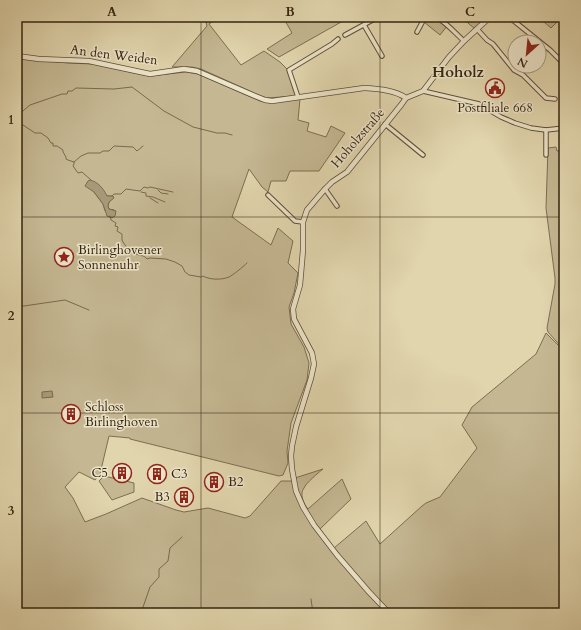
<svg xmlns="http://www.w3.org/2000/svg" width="581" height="630" font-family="Cardo,serif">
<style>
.green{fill:#c4b792;stroke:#7c6e50;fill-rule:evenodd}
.water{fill:#a79977;stroke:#796a4d}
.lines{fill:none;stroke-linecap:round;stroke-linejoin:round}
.stream{stroke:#796a4d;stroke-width:1}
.minor-casing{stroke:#605036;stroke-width:5.5}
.tertiary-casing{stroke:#605036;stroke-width:6}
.minor{stroke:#ece4ca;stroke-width:3.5}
.tertiary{stroke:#ece4ca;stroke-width:4.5}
.grid{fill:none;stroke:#35240e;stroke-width:1;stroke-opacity:0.55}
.labels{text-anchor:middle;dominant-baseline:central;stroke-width:3;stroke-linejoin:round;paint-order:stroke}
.street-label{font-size:13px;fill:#35240e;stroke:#ece4ca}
.poi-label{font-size:13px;fill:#35240e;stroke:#ece4ca;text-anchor:start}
.quarter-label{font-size:15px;font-weight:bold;fill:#35240e;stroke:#ece4ca}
.neatline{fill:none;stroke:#35240e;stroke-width:1.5}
.grid-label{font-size:13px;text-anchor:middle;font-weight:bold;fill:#35240e}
</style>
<rect width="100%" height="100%" fill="#e1d5ad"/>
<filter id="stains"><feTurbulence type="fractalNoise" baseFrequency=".005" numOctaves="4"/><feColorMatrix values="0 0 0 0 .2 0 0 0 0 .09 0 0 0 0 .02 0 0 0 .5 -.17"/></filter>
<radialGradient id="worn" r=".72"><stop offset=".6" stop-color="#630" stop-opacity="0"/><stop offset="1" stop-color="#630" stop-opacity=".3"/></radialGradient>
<g class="green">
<polygon points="206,17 219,17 209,24 241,65 264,51 280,62 288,70 296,93 295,96 267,98 261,96 201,69 192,67 172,67 207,26 205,19"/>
<polygon points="283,17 350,17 279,57 267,49 292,33"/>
<path d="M427 17C435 17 440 21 447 26L440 35 424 22Z"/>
<polygon points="461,17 489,17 475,29"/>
<polygon points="549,17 553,17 558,21 551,28 544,22"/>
<path d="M17 58 68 63 93 64 149 76 186 72 198 74 260 101 272 102 300 99 298 120 309 123 307 131 326 137 331 126 345 133 319 171H290L286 181H271L268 192 262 187 249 169 232 217 271 245 278 228 293 241 288 263 298 273 294 293 289 307 291 324 304 347 309 363 307 380 291 423 287 451 288 463 283 475 279 476 130 439V438L109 436 100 474 95 480 79 472 65 487 73 498 85 522 106 514 142 498 176 510 184 512 208 508 245 518 250 516 281 481H295V478L323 469C318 473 306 483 304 488 299 494 304 504 308 509L342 479 351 499 320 529 334 548 366 521 380 544 422 506 426 503 440 497 477 448 462 425 472 407 536 354 546 333 564 351V613H17ZM94 192 107 196H112L113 198 109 202 108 206 109 209 114 210 105 211 103 204Z"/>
<polygon points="556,147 557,151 564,150 564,350 548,332 547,328 555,284 555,278 546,208 548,148"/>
<polygon points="104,476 134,483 134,492 112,500 99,481"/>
</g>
<g class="water">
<path d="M90 180C98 182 103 188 107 196H113L114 198 109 202 108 206 109 209 116 211 115 216 112 218 107 216 103 204 94 192 85 186 88 181Z"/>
<polygon points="52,391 53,397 42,398 42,392"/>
</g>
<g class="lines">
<g class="stream">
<polyline points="17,116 30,105 62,94 67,94 68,91 72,91 76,88 114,89 132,87 164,111 193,127 217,133 225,133 232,135"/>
<polyline points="17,127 18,127 19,125 23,125 35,133 41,133 48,138 51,143 53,143 53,146 57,146 63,150 63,152 66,157 66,159 68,160 74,162 74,164 73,166 78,173 82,172 91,180"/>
<polyline points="74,162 81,156 88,153 100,153 103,151 109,151 114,146 133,147 137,151 143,146"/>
<polyline points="158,190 161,193 168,194"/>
<polyline points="141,192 146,193 146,196 153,197 165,202"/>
<polyline points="112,196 114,194 121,194 126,189 140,191 144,187 148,188 150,187 173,192"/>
<polyline points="150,198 158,203"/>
<path d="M110 216 111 220 116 223 115 226 118 227 117 231 122 234C122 235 122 239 122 240 124 245 131 252 136 254 141 256 144 255 147 259L150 258 166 259 175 262 182 266 185 272 189 275 201 277 203 276C210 280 222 280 229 277 233 275 243 267 247 263"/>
<polyline points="17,307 65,300 89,310"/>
<polyline points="311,599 313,613"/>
<polyline points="141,613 150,587 159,577 159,569 168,561 170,548 182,537"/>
</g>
<defs>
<g id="minor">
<path d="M436 17C447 23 455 33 464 41"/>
<polyline points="509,17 550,50 564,64"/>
<polyline points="364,25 382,56"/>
<polyline points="477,29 487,40 493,44 514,70 523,75 546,98 555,99"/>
<polyline points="417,32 425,17"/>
<polyline points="345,35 378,17"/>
<polyline points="423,91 479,104 501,117 515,123 531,128 546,130 564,128"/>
<polyline points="298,97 289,70 332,44 338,39"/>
<polyline points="385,124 423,155"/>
<polyline points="546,130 546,155"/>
<polyline points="325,189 337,206"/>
<polyline points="268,195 295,221 303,222"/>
</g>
<g id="tertiary">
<path d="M17 56 39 59 89 61 150 74 184 69 197 71 255 96 265 100 272 101 364 88C378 89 395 90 406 98"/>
<polyline points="389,613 369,592 337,555 314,525 303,507 296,491 292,469 291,456 292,446 296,427 311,378 314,364 312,353 294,319 293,309 300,285 303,250 303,222 307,210 325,189 332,182 347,172 401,105 406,98 423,91 449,57 464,41 490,17"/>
</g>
</defs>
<use href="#minor" class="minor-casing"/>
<use href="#tertiary" class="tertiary-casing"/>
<use href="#minor" class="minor"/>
<use href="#tertiary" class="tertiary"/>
</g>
<path class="grid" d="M201 17V613M380 17V613M17 217H564M17 413H564"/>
<defs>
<symbol id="civic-ring" viewBox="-11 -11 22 22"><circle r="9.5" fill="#ece4ca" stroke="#8f2418" stroke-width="1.5"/><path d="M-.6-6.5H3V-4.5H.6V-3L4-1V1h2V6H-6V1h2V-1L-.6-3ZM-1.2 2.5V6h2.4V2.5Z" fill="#8f2418"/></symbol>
<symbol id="sight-ring" viewBox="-11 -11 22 22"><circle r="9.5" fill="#ece4ca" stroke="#8f2418" stroke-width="1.5"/><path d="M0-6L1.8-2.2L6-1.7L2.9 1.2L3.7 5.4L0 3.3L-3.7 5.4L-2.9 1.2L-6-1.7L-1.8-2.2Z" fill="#8f2418"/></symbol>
<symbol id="building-ring" viewBox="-11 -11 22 22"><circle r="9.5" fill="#ece4ca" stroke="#8f2418" stroke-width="1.5"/><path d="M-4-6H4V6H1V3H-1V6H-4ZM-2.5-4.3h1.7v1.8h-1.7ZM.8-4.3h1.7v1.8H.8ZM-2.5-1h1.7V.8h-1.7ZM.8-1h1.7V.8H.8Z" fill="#8f2418"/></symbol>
</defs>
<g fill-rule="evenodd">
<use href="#civic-ring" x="484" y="77" width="22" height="22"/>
<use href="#sight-ring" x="53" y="246" width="22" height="22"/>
<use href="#building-ring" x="60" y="403" width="22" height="22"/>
<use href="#building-ring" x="111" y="462" width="22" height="22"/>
<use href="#building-ring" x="146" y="463" width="22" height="22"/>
<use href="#building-ring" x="203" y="471" width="22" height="22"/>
<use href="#building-ring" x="173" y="486" width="22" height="22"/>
</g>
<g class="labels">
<g class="street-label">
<text transform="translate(114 55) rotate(7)">An den Weiden</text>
<text transform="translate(358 138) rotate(-49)">Hoholzstraße</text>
</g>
<g class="poi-label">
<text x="495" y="108" text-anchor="middle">Postfiliale 668</text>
<text x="78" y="250">Birlinghovener<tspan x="78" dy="15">Sonnenuhr</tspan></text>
<text x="85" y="407">Schloss<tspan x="85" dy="15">Birlinghoven</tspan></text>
<text x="108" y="473" text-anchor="end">C5</text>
<text x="171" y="474">C3</text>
<text x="228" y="482">B2</text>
<text x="170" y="497" text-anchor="end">B3</text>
</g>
<g class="quarter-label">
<text x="458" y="72">Hoholz</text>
</g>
</g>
<rect width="581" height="630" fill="none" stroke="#e1d5ad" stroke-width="44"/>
<g transform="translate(527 54) rotate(207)"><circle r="19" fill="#ece4ca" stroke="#a3977f"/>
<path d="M0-3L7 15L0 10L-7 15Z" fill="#8f2418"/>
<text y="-6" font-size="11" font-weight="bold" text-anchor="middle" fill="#35240e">N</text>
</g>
<rect x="22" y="22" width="537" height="586" class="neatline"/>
<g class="grid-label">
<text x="112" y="16">A</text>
<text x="290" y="16">B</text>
<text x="470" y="16">C</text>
<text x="11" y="124">1</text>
<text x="11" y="320">2</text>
<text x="11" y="515">3</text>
</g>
<rect width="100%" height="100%" filter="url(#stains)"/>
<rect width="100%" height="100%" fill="url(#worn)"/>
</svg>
